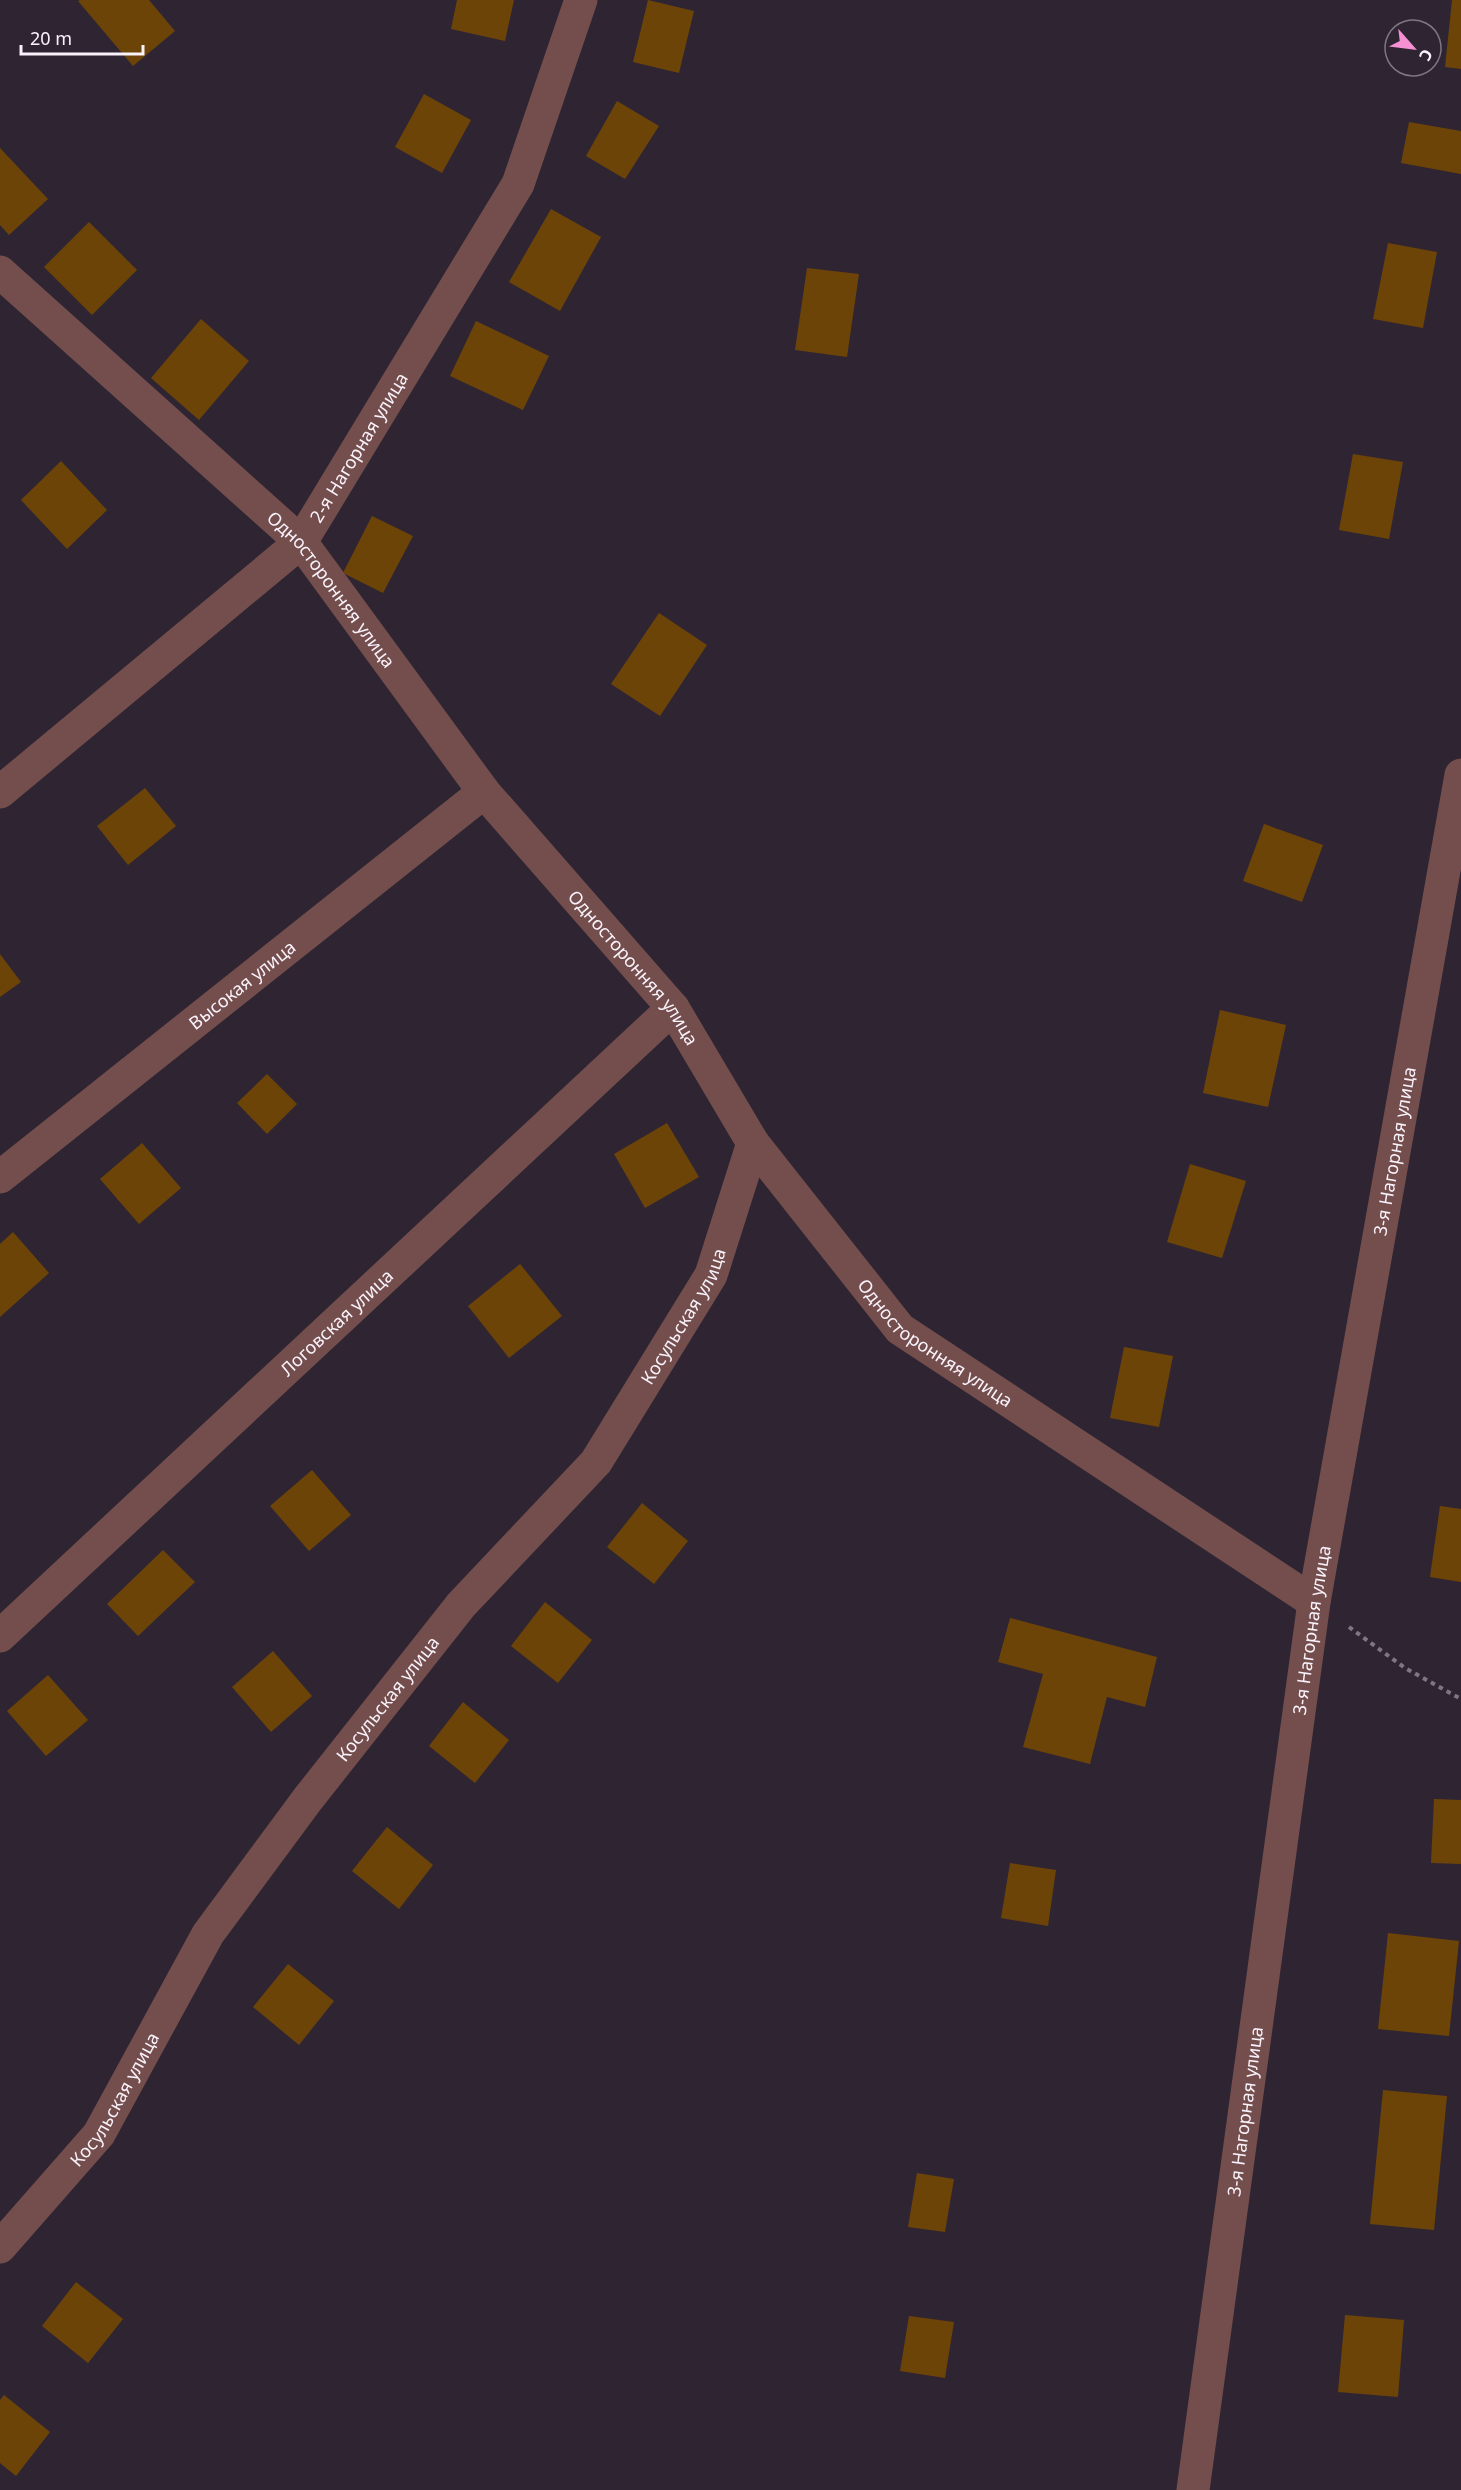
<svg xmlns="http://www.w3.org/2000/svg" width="1461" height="2490" font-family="'Noto Sans',sans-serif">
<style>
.building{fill:#6d4408}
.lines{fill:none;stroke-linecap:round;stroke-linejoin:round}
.path{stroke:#7f7682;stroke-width:4;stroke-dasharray:4.5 4.5;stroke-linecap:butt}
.minor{stroke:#734e4d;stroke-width:33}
.labels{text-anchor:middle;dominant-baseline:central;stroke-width:4.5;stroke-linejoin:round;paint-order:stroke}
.street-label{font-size:18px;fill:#f9f2fb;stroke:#2f2532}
</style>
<rect width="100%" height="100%" fill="#2f2532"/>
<g class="building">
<polygon points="80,0 149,0 175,31 133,66 78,1"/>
<polygon points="457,0 514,0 505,41 451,29"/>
<polygon points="648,0 694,11 679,73 633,62"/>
<polygon points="1452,0 1461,0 1461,69 1445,67"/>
<polygon points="424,94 471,120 442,173 395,147"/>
<polygon points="617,101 659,126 625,179 586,156"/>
<polygon points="1409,122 1461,131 1461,174 1401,163"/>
<polygon points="0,148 48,199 9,235 0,225"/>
<polygon points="551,209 601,237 560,311 509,282"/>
<polygon points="89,222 137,270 92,315 44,267"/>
<polygon points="1388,243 1437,252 1423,328 1373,319"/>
<polygon points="807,268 859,274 847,357 795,350"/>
<polygon points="201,319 249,361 199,420 151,378"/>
<polygon points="476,321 549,356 523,410 450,376"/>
<polygon points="1353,454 1403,462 1389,539 1339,530"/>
<polygon points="61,461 107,510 67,549 21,500"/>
<polygon points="372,516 413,536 383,593 343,573"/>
<polygon points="659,613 707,645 660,716 611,684"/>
<polygon points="145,788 176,826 128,865 97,826"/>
<polygon points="1264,824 1323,845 1302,902 1243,881"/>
<polygon points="0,954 21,982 0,997"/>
<polygon points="1220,1010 1286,1025 1268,1107 1203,1093"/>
<polygon points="267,1074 297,1104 267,1134 237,1103"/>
<polygon points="667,1123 699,1177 645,1208 614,1154"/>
<polygon points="142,1143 181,1188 139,1224 100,1179"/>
<polygon points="1190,1164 1246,1181 1222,1258 1167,1242"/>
<polygon points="13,1232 49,1273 0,1317 0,1244"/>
<polygon points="520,1264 562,1316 509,1358 468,1306"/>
<polygon points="1124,1347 1173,1356 1159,1427 1110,1418"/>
<polygon points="312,1470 351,1515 309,1551 270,1506"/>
<polygon points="642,1503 688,1541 654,1584 607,1547"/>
<polygon points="1440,1506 1461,1509 1461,1582 1430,1577"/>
<polygon points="163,1550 195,1582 138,1636 107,1604"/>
<polygon points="545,1602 592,1640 558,1683 511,1646"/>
<polygon points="1010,1618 1157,1657 1145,1707 1107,1697 1090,1764 1023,1747 1043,1674 998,1662"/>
<polygon points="273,1651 312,1696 271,1732 232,1687"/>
<polygon points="48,1675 88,1720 46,1756 7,1711"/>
<polygon points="463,1702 509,1740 475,1783 429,1746"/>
<polygon points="1434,1799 1461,1800 1461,1864 1431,1863"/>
<polygon points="387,1827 433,1865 399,1909 352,1871"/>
<polygon points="1010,1863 1056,1870 1048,1926 1001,1918"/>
<polygon points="1388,1933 1459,1941 1449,2036 1378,2029"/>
<polygon points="288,1964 334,2001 299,2045 253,2007"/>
<polygon points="1383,2090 1447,2096 1434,2230 1370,2224"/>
<polygon points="917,2173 954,2179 945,2232 908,2227"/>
<polygon points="76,2282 123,2319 88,2363 42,2326"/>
<polygon points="1345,2315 1404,2320 1398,2397 1338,2392"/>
<polygon points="909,2316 954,2322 945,2378 900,2371"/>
<polygon points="4,2395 50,2432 16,2476 0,2463 0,2400"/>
</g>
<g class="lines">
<polyline class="path" points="1349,1627 1405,1668 1461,1699"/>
<g class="minor">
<path id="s1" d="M0 272 301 542 484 792 673 1008 753 1143 900 1329 1314 1602"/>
<path id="s2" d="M0 792 301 542 518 184 581 0"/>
<path id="s3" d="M0 1177 484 792"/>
<path id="s4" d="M0 1636 673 1008"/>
<path id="s5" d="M0 2247 99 2134 208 1934 307 1800 461 1605 596 1462 711 1275 753 1143"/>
<path id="s6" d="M1193 2490 1314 1602 1461 775"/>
</g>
</g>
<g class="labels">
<g class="street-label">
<text stroke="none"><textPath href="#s2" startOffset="502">2-я Нагорная улица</textPath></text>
<text stroke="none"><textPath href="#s1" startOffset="460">Односторонняя улица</textPath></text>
<text stroke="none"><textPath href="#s1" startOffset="945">Односторонняя улица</textPath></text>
<text stroke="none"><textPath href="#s3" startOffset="309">Высокая улица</textPath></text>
<text stroke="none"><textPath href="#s6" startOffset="1354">3-я Нагорная улица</textPath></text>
<text stroke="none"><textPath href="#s5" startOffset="1160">Косульская улица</textPath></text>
<text stroke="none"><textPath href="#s4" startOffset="460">Логовская улица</textPath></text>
<text stroke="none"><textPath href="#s1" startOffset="1431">Односторонняя улица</textPath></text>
<text stroke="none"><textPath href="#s6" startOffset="868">3-я Нагорная улица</textPath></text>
<text stroke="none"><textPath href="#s5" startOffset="674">Косульская улица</textPath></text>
<text stroke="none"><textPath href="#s5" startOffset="188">Косульская улица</textPath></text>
<text stroke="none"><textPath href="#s6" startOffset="382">3-я Нагорная улица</textPath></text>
</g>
</g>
<g transform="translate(1413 48) rotate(118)"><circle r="28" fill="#2f2532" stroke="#807782" stroke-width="1.5"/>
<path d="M0-4.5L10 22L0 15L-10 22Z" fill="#f591d2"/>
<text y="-9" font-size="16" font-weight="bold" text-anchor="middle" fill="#f9f2fb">С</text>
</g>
<path d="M21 45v9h122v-9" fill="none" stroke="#f9f2fb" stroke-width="3"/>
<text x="30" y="45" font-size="18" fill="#f9f2fb" stroke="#2f2532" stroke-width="4.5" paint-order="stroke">20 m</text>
</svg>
